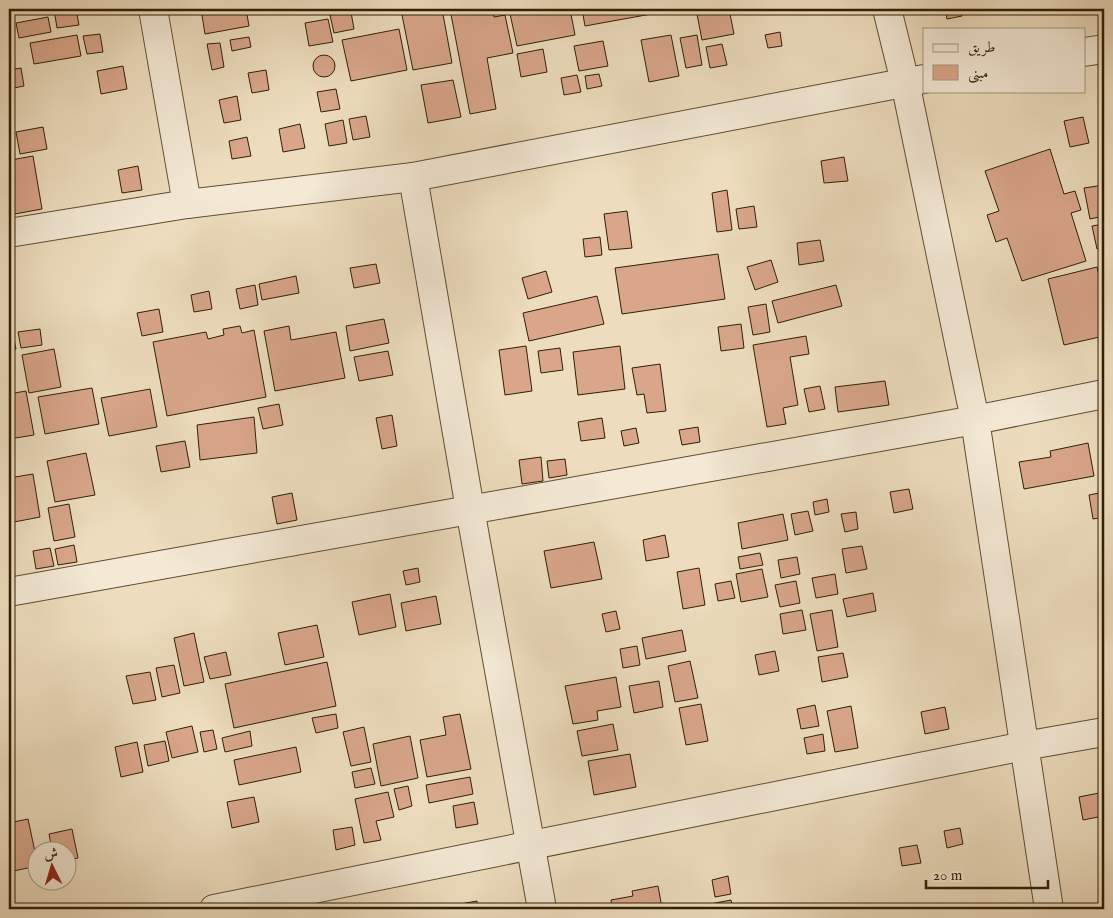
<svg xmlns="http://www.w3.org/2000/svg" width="1113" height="918" font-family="'IM FELL English',Amiri,serif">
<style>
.building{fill:#d9a68a;stroke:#301f07}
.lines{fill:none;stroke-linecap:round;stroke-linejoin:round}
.minor-casing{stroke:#5f4e35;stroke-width:30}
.minor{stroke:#f3e9d5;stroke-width:28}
</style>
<rect width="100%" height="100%" fill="#edddbe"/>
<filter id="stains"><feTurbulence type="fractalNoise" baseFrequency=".004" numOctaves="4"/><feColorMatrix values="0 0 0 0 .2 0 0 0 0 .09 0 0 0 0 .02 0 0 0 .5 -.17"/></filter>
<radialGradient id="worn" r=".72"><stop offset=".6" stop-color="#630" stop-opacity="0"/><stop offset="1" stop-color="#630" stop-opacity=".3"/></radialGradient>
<g class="building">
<polygon points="54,9 76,9 79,25 57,28"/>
<polygon points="201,9 246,9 249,26 205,34"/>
<polygon points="407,9 442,9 452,63 413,70 401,10"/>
<polygon points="450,9 493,9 494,17 505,15 513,53 487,58 496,109 470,114"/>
<polygon points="509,9 570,9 575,35 517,46"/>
<polygon points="582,9 679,9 585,26"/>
<polygon points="696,9 729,9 734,34 702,40"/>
<polygon points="945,9 961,9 962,16 947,19"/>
<polygon points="351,12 354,29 334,33 330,15"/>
<polygon points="48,17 51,32 19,38 16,23"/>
<polygon points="328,19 333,42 309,46 305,23"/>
<polygon points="399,29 407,70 351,81 342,40"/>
<polygon points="780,32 782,46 768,48 765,35"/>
<polygon points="100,34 103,52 87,54 83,36"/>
<polygon points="77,35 81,56 34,64 30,43"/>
<polygon points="671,35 679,76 649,82 641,40"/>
<polygon points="697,35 702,65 686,68 680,38"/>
<polygon points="249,37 251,47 232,51 230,40"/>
<polygon points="603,41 608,66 579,71 574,46"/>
<polygon points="220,43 224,67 212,70 207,44"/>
<polygon points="722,44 727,65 710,68 706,47"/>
<polygon points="543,49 547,72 521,77 517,54"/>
<circle cx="324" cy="66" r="11"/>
<polygon points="123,66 127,89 101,94 97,71"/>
<polygon points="21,68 24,86 9,89 9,70"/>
<polygon points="266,70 269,90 252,93 248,73"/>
<polygon points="599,74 602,86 587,89 585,76"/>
<polygon points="577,75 581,92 564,95 561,78"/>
<polygon points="453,80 461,117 428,123 421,85"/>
<polygon points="336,89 340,109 321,112 317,92"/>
<polygon points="237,96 241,120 224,123 219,100"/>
<polygon points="366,116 370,137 353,140 349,119"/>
<polygon points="1083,117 1089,143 1070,147 1064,121"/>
<polygon points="343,120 347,143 329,146 325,124"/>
<polygon points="300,124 305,148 283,152 279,129"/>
<polygon points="43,127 47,149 20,154 16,132"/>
<polygon points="247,137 251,156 232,159 229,141"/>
<polygon points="1050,149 1064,194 1075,191 1081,210 1071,213 1086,261 1022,281 1007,238 996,242 987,215 999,211 985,171"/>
<polygon points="33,156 42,209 9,215 9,171 13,170 11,160"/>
<polygon points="844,157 848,181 824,183 821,161"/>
<polygon points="138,166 142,190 122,193 118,170"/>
<polygon points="1104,185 1104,216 1090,219 1084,188"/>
<polygon points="727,190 732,230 717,232 712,193"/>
<polygon points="754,206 757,227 739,229 736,209"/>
<polygon points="627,211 632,248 609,250 604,214"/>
<polygon points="1104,224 1104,247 1097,249 1092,226"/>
<polygon points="600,237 602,255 585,257 583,239"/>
<polygon points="820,240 824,261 799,265 797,243"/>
<polygon points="718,254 725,299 622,314 615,268"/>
<polygon points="771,260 778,282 755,290 747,267"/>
<polygon points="376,264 380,283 354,288 350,268"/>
<polygon points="1097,267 1104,296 1104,336 1064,345 1048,279"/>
<polygon points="546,271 552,292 528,299 522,278"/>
<polygon points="296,276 299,293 262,300 259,284"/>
<polygon points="255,285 258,305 240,309 236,289"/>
<polygon points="836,285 842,306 778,323 772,301"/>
<polygon points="209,291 212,309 194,312 191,295"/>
<polygon points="597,296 604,324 529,341 523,313"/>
<polygon points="766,304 770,332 753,335 748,307"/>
<polygon points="159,309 163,332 142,336 137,313"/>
<polygon points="384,319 389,343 350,351 346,326"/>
<polygon points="741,324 744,348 721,351 718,327"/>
<polygon points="240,326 242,333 254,330 266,397 167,416 153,342 206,332 208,339 224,335 223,329"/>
<polygon points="289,326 291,340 336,332 345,378 275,391 264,331"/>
<polygon points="40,329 42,345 21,348 18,332"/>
<polygon points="9,334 13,334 16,349 9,350"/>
<polygon points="806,336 809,354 790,357 798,405 783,408 786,424 767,427 753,345"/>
<polygon points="526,346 532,391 505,395 499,350"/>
<polygon points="620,346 625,389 578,395 573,352"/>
<polygon points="560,348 563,370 541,373 538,351"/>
<polygon points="54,349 61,387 29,393 22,355"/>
<polygon points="388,351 393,375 359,381 354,357"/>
<polygon points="660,364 666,411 647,413 644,394 637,395 632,368"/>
<polygon points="885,381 889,405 838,412 835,387"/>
<polygon points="820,386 825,409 809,412 804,389"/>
<polygon points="92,388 99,424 45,434 38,397"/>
<polygon points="150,389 157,427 109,436 101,398"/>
<polygon points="26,391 34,435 9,439 9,394"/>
<polygon points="279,404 283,425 263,429 258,408"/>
<polygon points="392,415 397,446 382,449 376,418"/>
<polygon points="254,417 257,453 200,460 197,425"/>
<polygon points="602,418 605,438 581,441 578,422"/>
<polygon points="698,427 700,442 682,445 679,430"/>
<polygon points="636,428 639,443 624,446 621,431"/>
<polygon points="185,441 190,467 161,472 156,446"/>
<polygon points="1088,443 1094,476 1024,489 1019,462 1051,457 1050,451"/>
<polygon points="86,453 95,495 55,502 47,461"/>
<polygon points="541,457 543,481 522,484 519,460"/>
<polygon points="565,459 567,475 549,478 547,461"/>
<polygon points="33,474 40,517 9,523 9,478"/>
<polygon points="909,489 913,509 894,513 890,492"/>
<polygon points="1104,492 1104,517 1093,519 1089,495"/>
<polygon points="292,493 297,520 277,524 272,497"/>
<polygon points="827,499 829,512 815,515 813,502"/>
<polygon points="69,504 75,537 54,541 48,508"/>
<polygon points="808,511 813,531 795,535 791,514"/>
<polygon points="856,512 858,529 845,532 841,514"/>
<polygon points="783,514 788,540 742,549 738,523"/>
<polygon points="665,535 669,557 646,561 643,540"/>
<polygon points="594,542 602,579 551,588 544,551"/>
<polygon points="74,545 77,562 58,565 55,549"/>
<polygon points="862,546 867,569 846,573 842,549"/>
<polygon points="50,548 54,566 36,569 33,551"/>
<polygon points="9,551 14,575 9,575"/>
<polygon points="760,553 763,565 740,569 738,557"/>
<polygon points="797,557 800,574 781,578 778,560"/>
<polygon points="418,568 420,582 406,585 403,571"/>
<polygon points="699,568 705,605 683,609 677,572"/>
<polygon points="762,569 768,597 741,602 736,574"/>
<polygon points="835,574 838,594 816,598 812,578"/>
<polygon points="731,581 735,598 718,601 715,584"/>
<polygon points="796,581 800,603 780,607 775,585"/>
<polygon points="873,593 876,611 847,617 843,599"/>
<polygon points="390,594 396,627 359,635 352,602"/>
<polygon points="436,596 441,624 406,631 401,603"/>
<polygon points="802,610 806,630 783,634 780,614"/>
<polygon points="832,610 838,647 817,651 810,614"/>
<polygon points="616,611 620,629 606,632 602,614"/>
<polygon points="317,625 324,657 285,665 278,633"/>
<polygon points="682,630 686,651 646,659 642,638"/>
<polygon points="194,633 204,682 184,686 174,638"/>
<polygon points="637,646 640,665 623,668 620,649"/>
<polygon points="775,651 779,671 759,675 755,655"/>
<polygon points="226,652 231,675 210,679 204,657"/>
<polygon points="843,653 848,677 822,682 818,657"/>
<polygon points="690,661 698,698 675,702 668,666"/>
<polygon points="327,662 336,706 234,728 225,684"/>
<polygon points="174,665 180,693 162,697 156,668"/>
<polygon points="150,672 156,700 133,704 126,676"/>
<polygon points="616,677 621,707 597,711 598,720 573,724 565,686"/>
<polygon points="659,681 663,707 634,713 629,686"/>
<polygon points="701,704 708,741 686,745 679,708"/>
<polygon points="815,705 819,726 801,729 797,709"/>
<polygon points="851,706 858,748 835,752 827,711"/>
<polygon points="945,707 949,729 925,734 921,712"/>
<polygon points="336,714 338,728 316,733 312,718"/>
<polygon points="460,714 471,769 427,777 420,740 446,735 443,717"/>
<polygon points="613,724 618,750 582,756 577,731"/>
<polygon points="192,726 198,752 172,758 166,732"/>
<polygon points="364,727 371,762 351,766 343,732"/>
<polygon points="213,730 217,749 204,752 200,732"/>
<polygon points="250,731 252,746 225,752 222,738"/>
<polygon points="823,734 825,751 807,754 804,738"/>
<polygon points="410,736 418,778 381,786 373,744"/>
<polygon points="165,741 169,761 148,766 144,745"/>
<polygon points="137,742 143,772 121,777 115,747"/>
<polygon points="296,747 301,772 239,785 234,760"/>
<polygon points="630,754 636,787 594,795 588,761"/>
<polygon points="371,768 375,784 355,788 352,772"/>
<polygon points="470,777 473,794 429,803 426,785"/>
<polygon points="408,786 412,806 399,810 394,789"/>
<polygon points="388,792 394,817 376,821 381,840 364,843 355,799"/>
<polygon points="1099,793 1103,816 1083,820 1079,797"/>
<polygon points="254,797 259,822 232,828 227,802"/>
<polygon points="474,802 478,824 456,828 453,806"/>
<polygon points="28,819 38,866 13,871 9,851 9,823"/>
<polygon points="352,827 355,845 336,850 333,830"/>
<polygon points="960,828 963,844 947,848 944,831"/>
<polygon points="72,829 78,858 68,860 68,850 52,850 49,834"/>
<polygon points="917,845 921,863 902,866 899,848"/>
<polygon points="728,876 731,894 715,897 712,880"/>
<polygon points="658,886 662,908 612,909 611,900 633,896 632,891"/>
<polygon points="731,900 733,909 711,909 710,904"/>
<polygon points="477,901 478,909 439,909 438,908"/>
<polygon points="754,904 755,909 738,909 737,907"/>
</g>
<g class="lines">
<defs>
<g id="minor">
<polyline points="153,9 187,204"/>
<polyline points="887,9 905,82 975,420 1049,909"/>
<polyline points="1084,52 1104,49"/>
<polyline points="413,177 470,509 542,909"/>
<polyline points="9,233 187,204 413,177 924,79"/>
<polyline points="9,592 975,420 1104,394"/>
<polyline points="214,909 1024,746 1104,732"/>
</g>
</defs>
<use href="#minor" class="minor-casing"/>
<use href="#minor" class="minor"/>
</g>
<rect width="1113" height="918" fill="none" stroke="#edddbe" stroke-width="30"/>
<rect x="10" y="10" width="1093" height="898" fill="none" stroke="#301f07" stroke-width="2.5"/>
<rect x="15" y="15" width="1083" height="888" fill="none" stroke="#301f07"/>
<rect x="923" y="28" width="162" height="65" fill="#f3e9d5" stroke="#a59883"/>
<rect x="933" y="44" width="25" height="8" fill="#f3e9d5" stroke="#a59883"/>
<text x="968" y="52" font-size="15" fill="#301f07">طريق</text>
<rect x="933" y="65" width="25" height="15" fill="#d9a68a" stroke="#a59883"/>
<text x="968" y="78" font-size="15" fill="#301f07">مبنى</text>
<g transform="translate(52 866) rotate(355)"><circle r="24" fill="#f3e9d5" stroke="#a59883"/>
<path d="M0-4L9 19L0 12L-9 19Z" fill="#8f2418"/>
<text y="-8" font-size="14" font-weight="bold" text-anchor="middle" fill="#301f07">ش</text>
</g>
<path d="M926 880v8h122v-8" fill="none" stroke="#301f07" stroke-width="2.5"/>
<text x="933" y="880" font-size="15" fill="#301f07" stroke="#f3e9d5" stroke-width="4" paint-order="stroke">20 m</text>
<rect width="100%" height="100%" filter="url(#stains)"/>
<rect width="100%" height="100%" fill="url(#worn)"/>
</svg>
